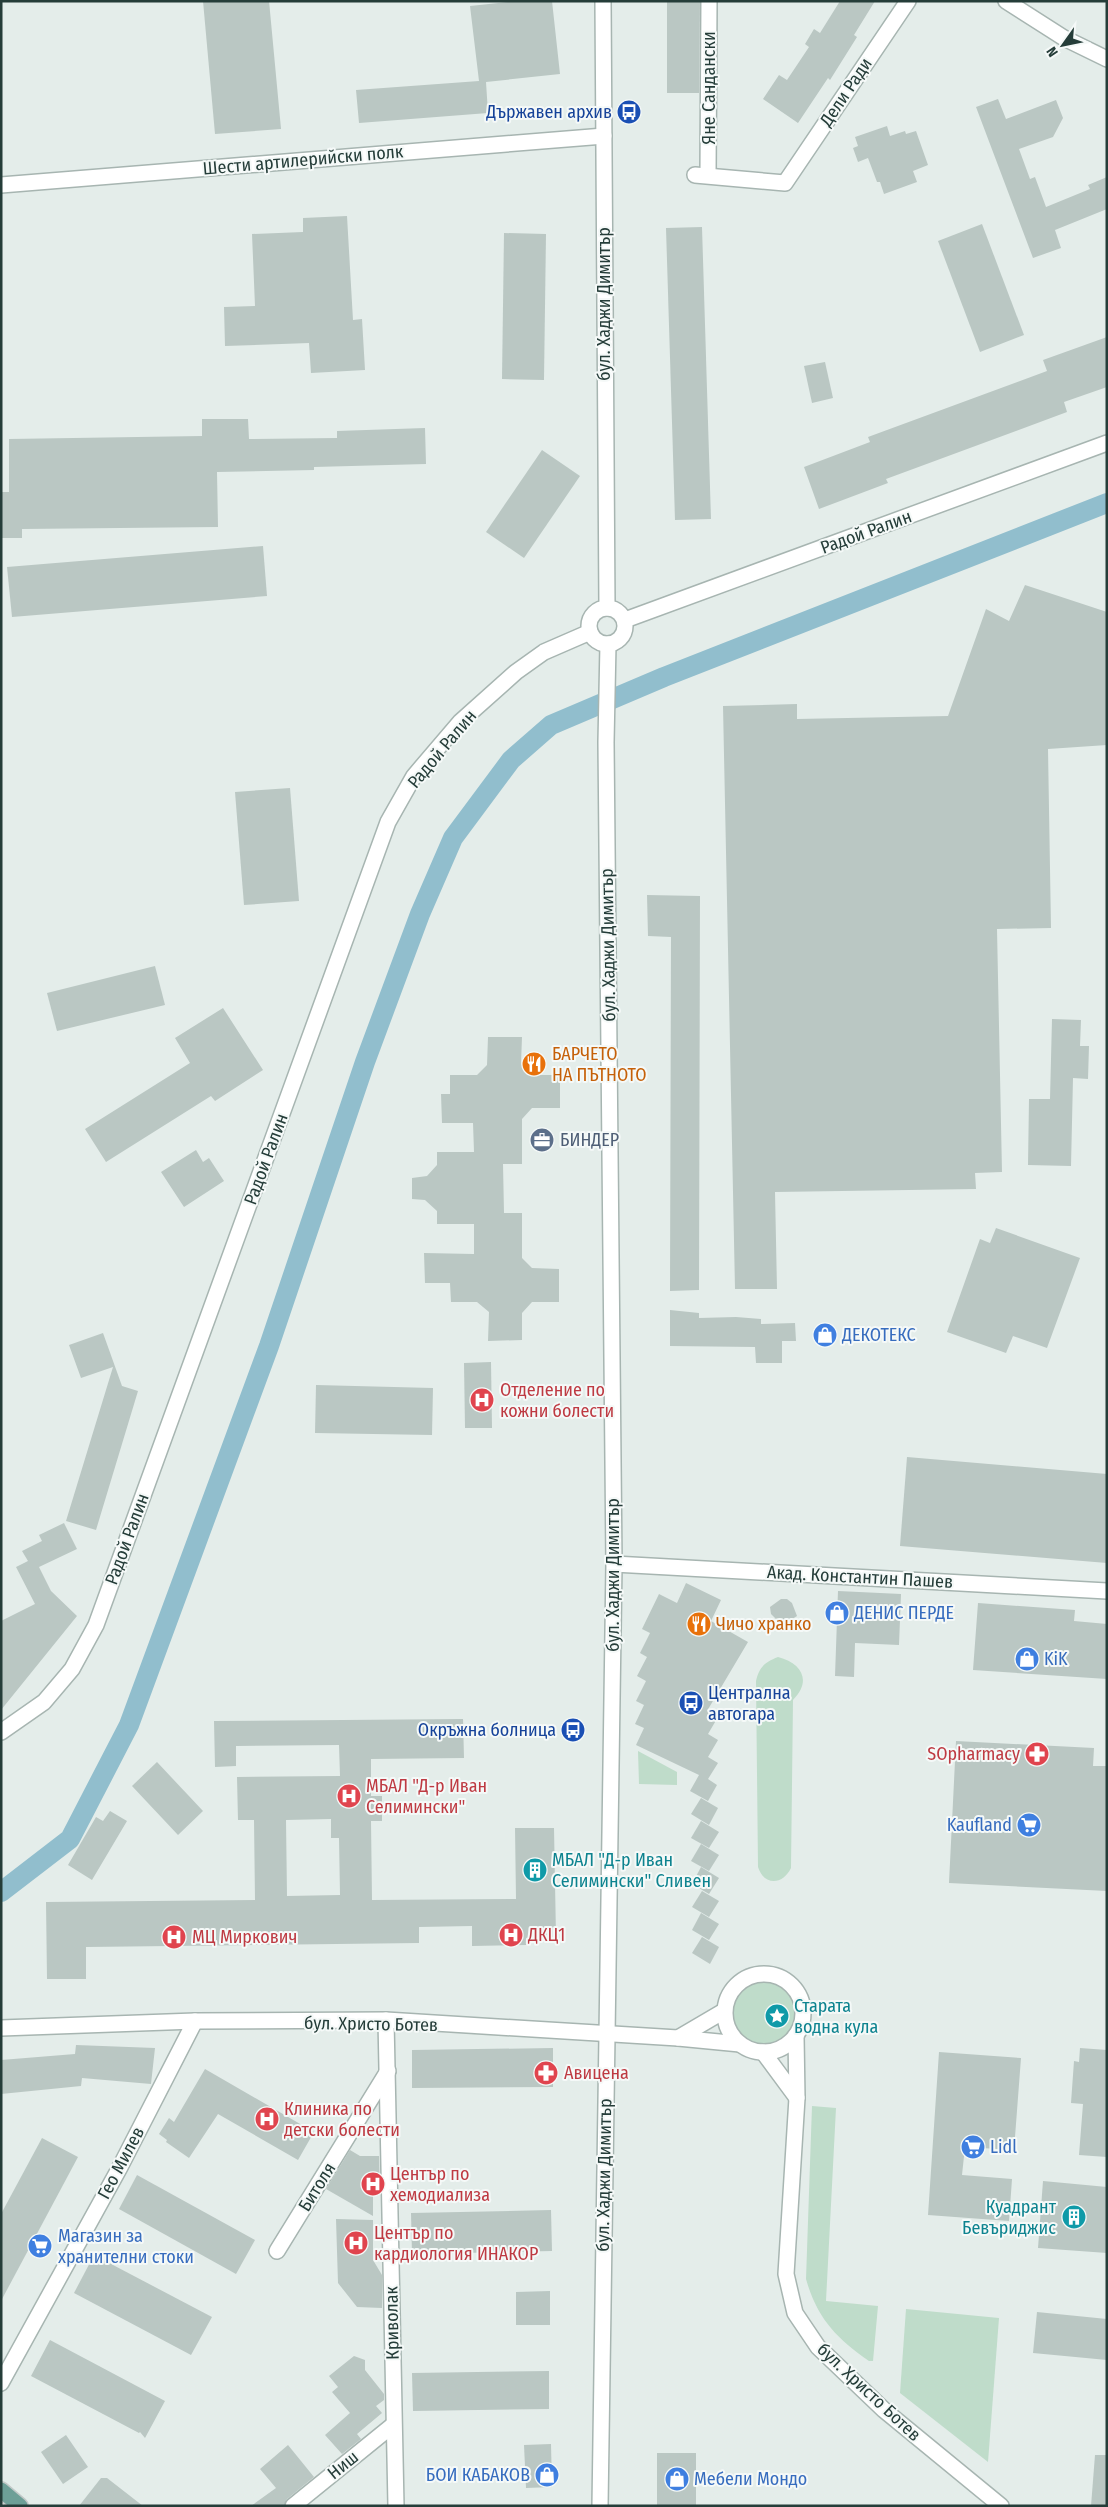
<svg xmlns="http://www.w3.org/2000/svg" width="1108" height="2507" font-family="'Fira Sans Condensed',sans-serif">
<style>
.green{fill:#bfdcca}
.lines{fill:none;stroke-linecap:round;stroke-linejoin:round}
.canal{stroke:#91becd;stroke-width:20}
.building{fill:#bac7c3;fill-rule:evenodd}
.minor-casing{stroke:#a7b5b1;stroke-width:18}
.major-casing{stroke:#c2c9c8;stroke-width:18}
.minor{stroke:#fff;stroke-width:15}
.major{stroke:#6d9f97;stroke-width:15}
.labels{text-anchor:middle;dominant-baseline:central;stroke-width:4;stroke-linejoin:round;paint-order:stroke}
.street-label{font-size:18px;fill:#253d39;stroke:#f5f9f8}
.transit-label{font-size:18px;fill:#164399;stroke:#f5f9f8;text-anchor:end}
.food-label{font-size:18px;fill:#c56008;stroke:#f5f9f8;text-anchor:start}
.service-label{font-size:18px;fill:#4e5e75;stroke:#f5f9f8;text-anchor:start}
.shop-label{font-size:18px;fill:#366cbe;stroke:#f5f9f8;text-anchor:start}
.health-label{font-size:18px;fill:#be3a42;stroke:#f5f9f8;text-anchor:start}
.culture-label{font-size:18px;fill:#0d838f;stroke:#f5f9f8;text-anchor:start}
</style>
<rect width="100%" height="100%" fill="#e4edea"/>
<g class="green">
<path d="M778 1657C802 1663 812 1681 793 1700L791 1868C783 1885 764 1886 758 1867L756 1681C759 1667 765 1662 778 1657Z"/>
<polygon points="638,1751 677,1772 677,1785 639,1784"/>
<circle cx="763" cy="2013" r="33"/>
<path d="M812 2106 836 2108 826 2301 878 2306 873 2361H869C836 2338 817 2318 806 2279Z"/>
<polygon points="906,2309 999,2318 988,2462 900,2393"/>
</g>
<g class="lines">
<polyline class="canal" points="1,1892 70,1839 129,1725 269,1346 365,1062 420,914 453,838 511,760 551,725 664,677 1107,503"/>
</g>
<g class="building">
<polygon points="203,1 269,1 281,129 215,134"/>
<polygon points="517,1 552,1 560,74 486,82 488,113 359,123 356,90 479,81 470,6"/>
<polygon points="667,1 700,1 699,93 667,93"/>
<polygon points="840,1 875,1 854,35 857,37 830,80 828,78 798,123 763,99 779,75 787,80 809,47 805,44 814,29 820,33"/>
<polygon points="998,99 1006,119 1056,100 1063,118 1053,137 1019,149 1030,179 1035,177 1046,207 1090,189 1088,185 1107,177 1107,209 1055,230 1061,248 1033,258 976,107"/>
<polygon points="887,126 890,136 905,131 906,134 916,131 928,165 913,171 917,182 884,194 880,182 877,182 868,158 858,162 853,148 858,146 855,137"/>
<polygon points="347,216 353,320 362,319 365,370 311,373 309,343 225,346 224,307 255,306 252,234 303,232 303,218"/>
<polygon points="982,224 1024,335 980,352 938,241"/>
<polygon points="702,227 711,519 675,520 666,228"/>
<polygon points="504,233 546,234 544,380 502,379"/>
<polygon points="1107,337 1107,387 1064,402 1067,412 886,479 888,483 819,509 804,467 870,442 868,437 1047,371 1043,360"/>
<polygon points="825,362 833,398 812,403 804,366"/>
<polygon points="202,419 248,419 249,439 337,438 337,431 425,428 426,464 314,467 314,470 217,472 218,527 22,529 22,538 1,538 1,492 9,492 9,439 202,436"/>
<polygon points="542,450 580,476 524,558 486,532"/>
<polygon points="263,546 267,596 12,617 7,567"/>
<polygon points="1025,585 1107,612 1107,745 1048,749 1051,928 997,929 1002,1172 975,1173 976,1189 775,1192 777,1289 735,1289 723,706 797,704 797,719 948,716 986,609 1009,621"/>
<polygon points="290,788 299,901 244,905 235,792"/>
<polygon points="647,895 700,896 699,1290 670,1291 671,937 648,936"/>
<polygon points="155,966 165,1005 57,1031 47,993"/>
<polygon points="223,1008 263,1070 215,1101 211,1096 106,1162 85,1129 190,1063 175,1038"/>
<polygon points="1052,1019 1081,1020 1080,1046 1089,1046 1088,1079 1073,1078 1071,1166 1028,1165 1029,1099 1050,1099"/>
<polygon points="488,1037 522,1037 521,1064 532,1075 560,1075 560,1108 532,1108 522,1119 522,1164 503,1164 504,1213 522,1213 522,1258 532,1268 559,1269 559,1302 532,1302 522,1313 522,1340 488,1341 489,1312 477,1302 451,1302 450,1283 425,1283 424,1253 474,1254 474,1224 437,1224 437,1211 425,1200 412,1199 412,1178 427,1176 437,1165 437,1152 474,1152 473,1123 442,1123 441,1094 450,1094 450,1075 477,1075 487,1065"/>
<polygon points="196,1150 203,1162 209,1158 224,1181 184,1207 161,1172"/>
<polygon points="996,1228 1080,1258 1047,1348 1013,1336 1006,1353 947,1332 980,1239 990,1243"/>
<polygon points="670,1310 699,1313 699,1318 736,1317 761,1319 761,1324 795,1323 796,1341 782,1341 782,1363 756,1363 755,1347 670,1346"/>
<polygon points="103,1333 122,1386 138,1391 96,1530 66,1521 113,1367 81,1378 69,1345"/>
<polygon points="491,1362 492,1428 465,1428 464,1363"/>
<polygon points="316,1385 433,1388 432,1435 315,1433"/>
<polygon points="907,1457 1107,1474 1107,1563 900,1546"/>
<polygon points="64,1523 77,1549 39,1567 51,1591 77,1616 1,1710 1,1621 35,1604 16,1567 28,1561 22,1551 42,1541 39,1535"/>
<polygon points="686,1583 721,1600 711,1621 748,1642 707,1711 718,1717 708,1734 718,1740 708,1757 718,1763 708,1779 717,1785 708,1801 690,1791 699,1775 636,1745 644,1728 635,1724 644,1705 636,1701 646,1681 637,1676 647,1657 640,1653 650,1633 642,1629 659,1594 677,1603"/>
<polygon points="838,1591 901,1594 899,1645 855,1643 854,1677 835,1676"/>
<polygon points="781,1599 787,1599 792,1603 797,1616 789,1621 778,1621 771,1614 770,1607"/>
<polygon points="978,1603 1075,1610 1074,1621 1107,1624 1107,1679 973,1670"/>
<path d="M463 1719 464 1758 371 1759V1796H382V1821H371L372 1900 516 1899 515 1828H554L556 1937 527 1940V1945L472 1946V1926L419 1927V1943L86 1947V1979H47L46 1902 255 1900 254 1820H238L237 1777 340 1776 339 1745 236 1746V1766L215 1767 214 1721ZM331 1819V1838H339L340 1895 287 1896 286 1820Z"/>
<polygon points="956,1741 1094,1748 1093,1766 1107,1766 1107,1891 949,1883"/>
<polygon points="157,1762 203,1811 178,1835 132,1786"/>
<polygon points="701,1798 718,1808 709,1825 691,1814"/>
<polygon points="110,1811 127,1821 92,1880 68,1865 96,1817 103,1821"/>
<polygon points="701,1821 719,1832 709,1848 691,1838"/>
<polygon points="701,1844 719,1855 709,1871 691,1861"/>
<polygon points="701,1867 719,1878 709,1894 692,1884"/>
<polygon points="702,1891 719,1901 709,1917 692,1907"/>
<polygon points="701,1913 719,1924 709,1940 692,1930"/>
<polygon points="702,1937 719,1947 710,1964 692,1953"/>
<polygon points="76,2045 155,2048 151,2084 82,2078 81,2086 1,2094 1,2060 75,2054"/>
<polygon points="553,2048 553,2087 412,2088 412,2050"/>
<polygon points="1080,2048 1107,2050 1107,2157 1079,2155 1083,2104 1071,2103 1074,2061 1079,2062"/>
<polygon points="939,2052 1021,2058 1014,2150 965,2147 962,2175 1012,2179 1009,2221 928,2215"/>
<polygon points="205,2069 314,2132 298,2160 218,2114 189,2158 166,2142 167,2140 159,2134 169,2118 174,2122"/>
<polygon points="42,2138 78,2157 1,2301 1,2214"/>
<polygon points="350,2150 360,2156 379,2156 380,2194 373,2194 373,2216 326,2189"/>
<polygon points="137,2175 255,2240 236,2274 119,2209"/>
<polygon points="1043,2181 1107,2187 1107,2253 1038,2248"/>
<polygon points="551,2210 552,2251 412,2254 411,2213"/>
<polygon points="336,2219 373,2220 373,2260 382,2275 382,2308 357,2307 338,2283"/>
<polygon points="94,2255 212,2317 191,2355 74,2293"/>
<polygon points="550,2291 550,2325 516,2325 516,2292"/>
<polygon points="1037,2312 1107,2319 1107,2360 1033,2353"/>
<polygon points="50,2340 165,2401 145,2438 140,2432 139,2433 31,2376"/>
<polygon points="354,2356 365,2360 365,2370 384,2394 384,2400 376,2406 382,2413 357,2434 361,2439 342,2454 325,2435 350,2413 332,2392 338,2387 329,2376"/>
<polygon points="549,2371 549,2409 413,2411 412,2373"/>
<polygon points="66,2435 88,2467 63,2484 41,2452"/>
<polygon points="551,2444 552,2487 526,2488 524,2445"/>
<polygon points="288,2445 314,2477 287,2499 284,2506 251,2506 276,2488 260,2469"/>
<rect x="657" y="2453" width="39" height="53"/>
<polygon points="1095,2455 1107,2455 1107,2506 1091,2506"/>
<polygon points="101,2478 107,2478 143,2506 79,2506"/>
</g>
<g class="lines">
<defs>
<g id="minor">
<polyline points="603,1 607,608"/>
<polyline points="1006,1 1064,38 1107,59"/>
<polyline points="695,175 785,183 908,1"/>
<polyline points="708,175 709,1"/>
<polyline points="1,185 604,136"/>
<circle cx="607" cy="626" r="18"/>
<polyline points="625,620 1107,443"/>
<polyline points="614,1564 1107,1591"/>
<polyline points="1,1732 44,1702 72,1669 96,1625 388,822 414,776 460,722 516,672 544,652 590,632"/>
<circle cx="764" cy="2013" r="39"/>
<polyline points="386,2020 396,2506"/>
<polyline points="1,2028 195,2021 386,2020 678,2038 740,2044"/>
<polyline points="796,2036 797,2098 786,2274 795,2313 818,2347 884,2410 1001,2506"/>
<polyline points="678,2038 724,2011"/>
<polyline points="763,2052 797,2098"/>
<polyline points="277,2251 388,2071"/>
<polyline points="1,2383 119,2169 195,2021"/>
<polyline points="293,2506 393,2425"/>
<polyline points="600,2506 614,1564 606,742 608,644"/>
</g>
<polyline id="major" points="1,2490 20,2506"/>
</defs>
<use href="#minor" class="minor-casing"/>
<use href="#major" class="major-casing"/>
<use href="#minor" class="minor"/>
<use href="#major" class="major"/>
</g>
<defs>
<symbol id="bus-disc" viewBox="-11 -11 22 22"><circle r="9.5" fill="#1a4fb4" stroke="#f5f9f8"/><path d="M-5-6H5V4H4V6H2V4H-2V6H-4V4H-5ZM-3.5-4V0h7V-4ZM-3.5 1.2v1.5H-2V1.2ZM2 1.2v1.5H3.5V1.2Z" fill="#fff"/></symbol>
<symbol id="restaurant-disc" viewBox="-11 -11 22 22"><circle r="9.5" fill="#e8710a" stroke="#f5f9f8"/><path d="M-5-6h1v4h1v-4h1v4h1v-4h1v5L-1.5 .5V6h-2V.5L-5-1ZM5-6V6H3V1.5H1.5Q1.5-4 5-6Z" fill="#fff"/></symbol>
<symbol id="office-disc" viewBox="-11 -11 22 22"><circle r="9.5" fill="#5c6f8a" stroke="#f5f9f8"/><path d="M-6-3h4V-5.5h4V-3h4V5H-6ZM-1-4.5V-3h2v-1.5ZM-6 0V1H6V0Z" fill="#fff"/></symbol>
<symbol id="shop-disc" viewBox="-11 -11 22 22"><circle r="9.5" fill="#3f7fe0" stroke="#f5f9f8"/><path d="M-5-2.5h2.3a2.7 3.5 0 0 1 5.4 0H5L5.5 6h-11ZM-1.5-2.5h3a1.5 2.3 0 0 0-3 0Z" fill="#fff"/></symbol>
<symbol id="hospital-disc" viewBox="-11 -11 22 22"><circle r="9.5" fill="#e0444e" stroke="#f5f9f8"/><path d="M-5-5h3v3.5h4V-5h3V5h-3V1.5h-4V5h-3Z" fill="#fff"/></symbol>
<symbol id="pharmacy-disc" viewBox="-11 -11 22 22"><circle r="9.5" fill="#e0444e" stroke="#f5f9f8"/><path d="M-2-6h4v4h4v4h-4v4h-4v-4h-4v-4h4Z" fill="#fff"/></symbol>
<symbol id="supermarket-disc" viewBox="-11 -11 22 22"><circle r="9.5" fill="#3f7fe0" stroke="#f5f9f8"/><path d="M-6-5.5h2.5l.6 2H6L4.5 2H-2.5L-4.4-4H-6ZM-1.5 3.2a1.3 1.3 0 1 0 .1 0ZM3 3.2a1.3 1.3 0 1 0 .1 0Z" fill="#fff"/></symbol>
<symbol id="building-disc" viewBox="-11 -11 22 22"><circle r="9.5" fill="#0f9aa8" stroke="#f5f9f8"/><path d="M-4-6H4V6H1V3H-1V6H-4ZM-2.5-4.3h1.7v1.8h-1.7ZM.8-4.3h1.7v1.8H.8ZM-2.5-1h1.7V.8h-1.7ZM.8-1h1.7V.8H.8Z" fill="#fff"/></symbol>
<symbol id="sight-disc" viewBox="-11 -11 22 22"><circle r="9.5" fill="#0f9aa8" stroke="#f5f9f8"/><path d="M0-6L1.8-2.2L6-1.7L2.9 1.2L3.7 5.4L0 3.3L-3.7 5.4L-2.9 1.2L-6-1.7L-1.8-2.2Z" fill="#fff"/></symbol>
</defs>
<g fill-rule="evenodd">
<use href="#bus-disc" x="615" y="98" width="28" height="28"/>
<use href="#restaurant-disc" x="520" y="1050" width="28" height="28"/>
<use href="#office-disc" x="528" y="1126" width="28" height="28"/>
<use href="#shop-disc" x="811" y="1321" width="28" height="28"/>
<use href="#hospital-disc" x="468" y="1386" width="28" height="28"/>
<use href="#shop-disc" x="823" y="1599" width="28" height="28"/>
<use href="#restaurant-disc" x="685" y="1610" width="28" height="28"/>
<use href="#shop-disc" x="1013" y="1645" width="28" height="28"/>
<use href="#bus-disc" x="677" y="1689" width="28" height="28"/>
<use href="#bus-disc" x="559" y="1716" width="28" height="28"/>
<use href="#pharmacy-disc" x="1023" y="1740" width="28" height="28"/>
<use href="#hospital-disc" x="335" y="1782" width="28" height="28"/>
<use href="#supermarket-disc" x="1015" y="1811" width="28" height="28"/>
<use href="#building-disc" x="521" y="1856" width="28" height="28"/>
<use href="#hospital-disc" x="497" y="1921" width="28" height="28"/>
<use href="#hospital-disc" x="160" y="1923" width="28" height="28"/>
<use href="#sight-disc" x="763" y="2002" width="28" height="28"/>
<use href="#pharmacy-disc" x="532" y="2059" width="28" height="28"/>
<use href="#hospital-disc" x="253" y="2105" width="28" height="28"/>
<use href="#supermarket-disc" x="959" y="2133" width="28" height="28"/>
<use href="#hospital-disc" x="359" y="2170" width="28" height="28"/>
<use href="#building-disc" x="1060" y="2203" width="28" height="28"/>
<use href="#hospital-disc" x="342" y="2229" width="28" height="28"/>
<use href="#supermarket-disc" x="26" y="2232" width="28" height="28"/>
<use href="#shop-disc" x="533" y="2461" width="28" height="28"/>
<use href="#shop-disc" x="663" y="2465" width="28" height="28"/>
</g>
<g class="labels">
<g class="street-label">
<text transform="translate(709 88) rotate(-90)">Яне Сандански</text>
<text transform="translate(846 92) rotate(-56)">Дели Ради</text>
<text transform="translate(303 160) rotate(-5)">Шести артилерийски полк</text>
<text transform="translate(604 304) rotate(-90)">бул. Хаджи Димитър</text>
<text transform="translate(866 532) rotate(-20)">Радой Ралин</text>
<text transform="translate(442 749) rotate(-50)">Радой Ралин</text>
<text transform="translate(608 945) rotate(-91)">бул. Хаджи Димитър</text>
<text transform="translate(266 1159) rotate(-70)">Радой Ралин</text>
<text transform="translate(127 1539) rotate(-70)">Радой Ралин</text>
<text transform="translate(613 1575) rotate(-90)">бул. Хаджи Димитър</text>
<text transform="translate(860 1577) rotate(3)">Акад. Константин Пашев</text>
<text transform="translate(371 2024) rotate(1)">бул. Христо Ботев</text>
<text transform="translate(121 2163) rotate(-62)">Гео Милев</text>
<text transform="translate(604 2175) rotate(-89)">бул. Хаджи Димитър</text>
<text transform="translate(317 2187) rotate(-58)">Битоля</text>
<text transform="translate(392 2323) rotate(-91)">Криволак</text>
<text transform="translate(869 2392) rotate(43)">бул. Христо Ботев</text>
<text transform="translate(343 2465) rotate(-39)">Ниш</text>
</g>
<g class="transit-label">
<text x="612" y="112">Държавен архив</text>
<text x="708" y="1693" text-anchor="start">Централна<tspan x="708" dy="21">автогара</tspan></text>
<text x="556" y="1730">Окръжна болница</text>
</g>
<g class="food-label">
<text x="552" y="1054">БАРЧЕТО<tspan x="552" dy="21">НА ПЪТНОТО</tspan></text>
<text x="716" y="1624">Чичо хранко</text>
</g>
<g class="service-label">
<text x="560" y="1140">БИНДЕР</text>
</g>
<g class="shop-label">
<text x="842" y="1335">ДЕКОТЕКС</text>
<text x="854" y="1613">ДЕНИС ПЕРДЕ</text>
<text x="1044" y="1659">KiK</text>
<text x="1012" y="1825" text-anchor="end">Kaufland</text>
<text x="990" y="2147">Lidl</text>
<text x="58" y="2236">Магазин за<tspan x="58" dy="21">хранителни стоки</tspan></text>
<text x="530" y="2475" text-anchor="end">БОИ КАБАКОВ</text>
<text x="694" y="2479">Мебели Мондо</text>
</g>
<g class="health-label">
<text x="500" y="1390">Отделение по<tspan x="500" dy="21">кожни болести</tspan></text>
<text x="1020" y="1754" text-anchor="end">SOpharmacy</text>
<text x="366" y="1786">МБАЛ "Д-р Иван<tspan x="366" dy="21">Селимински"</tspan></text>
<text x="528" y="1935">ДКЦ1</text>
<text x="192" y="1937">МЦ Миркович</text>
<text x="564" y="2073">Авицена</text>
<text x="284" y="2109">Клиника по<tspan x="284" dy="21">детски болести</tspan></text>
<text x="390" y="2174">Център по<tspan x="390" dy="21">хемодиализа</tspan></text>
<text x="374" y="2233">Център по<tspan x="374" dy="21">кардиология ИНАКОР</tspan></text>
</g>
<g class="culture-label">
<text x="552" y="1860">МБАЛ "Д-р Иван<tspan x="552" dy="21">Селимински" Сливен</tspan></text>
<text x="794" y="2006">Старата<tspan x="794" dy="21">водна кула</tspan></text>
<text x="1056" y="2207" text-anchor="end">Куадрант<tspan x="1056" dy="21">Бевъриджис</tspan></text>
</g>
</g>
<rect width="1108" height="2507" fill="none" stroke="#253d39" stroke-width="5"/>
<g transform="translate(1063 45) rotate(237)" stroke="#f5f9f8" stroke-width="4" paint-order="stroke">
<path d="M0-4L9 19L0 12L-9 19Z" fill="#253d39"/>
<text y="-8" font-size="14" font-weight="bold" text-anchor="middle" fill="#253d39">N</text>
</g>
</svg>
